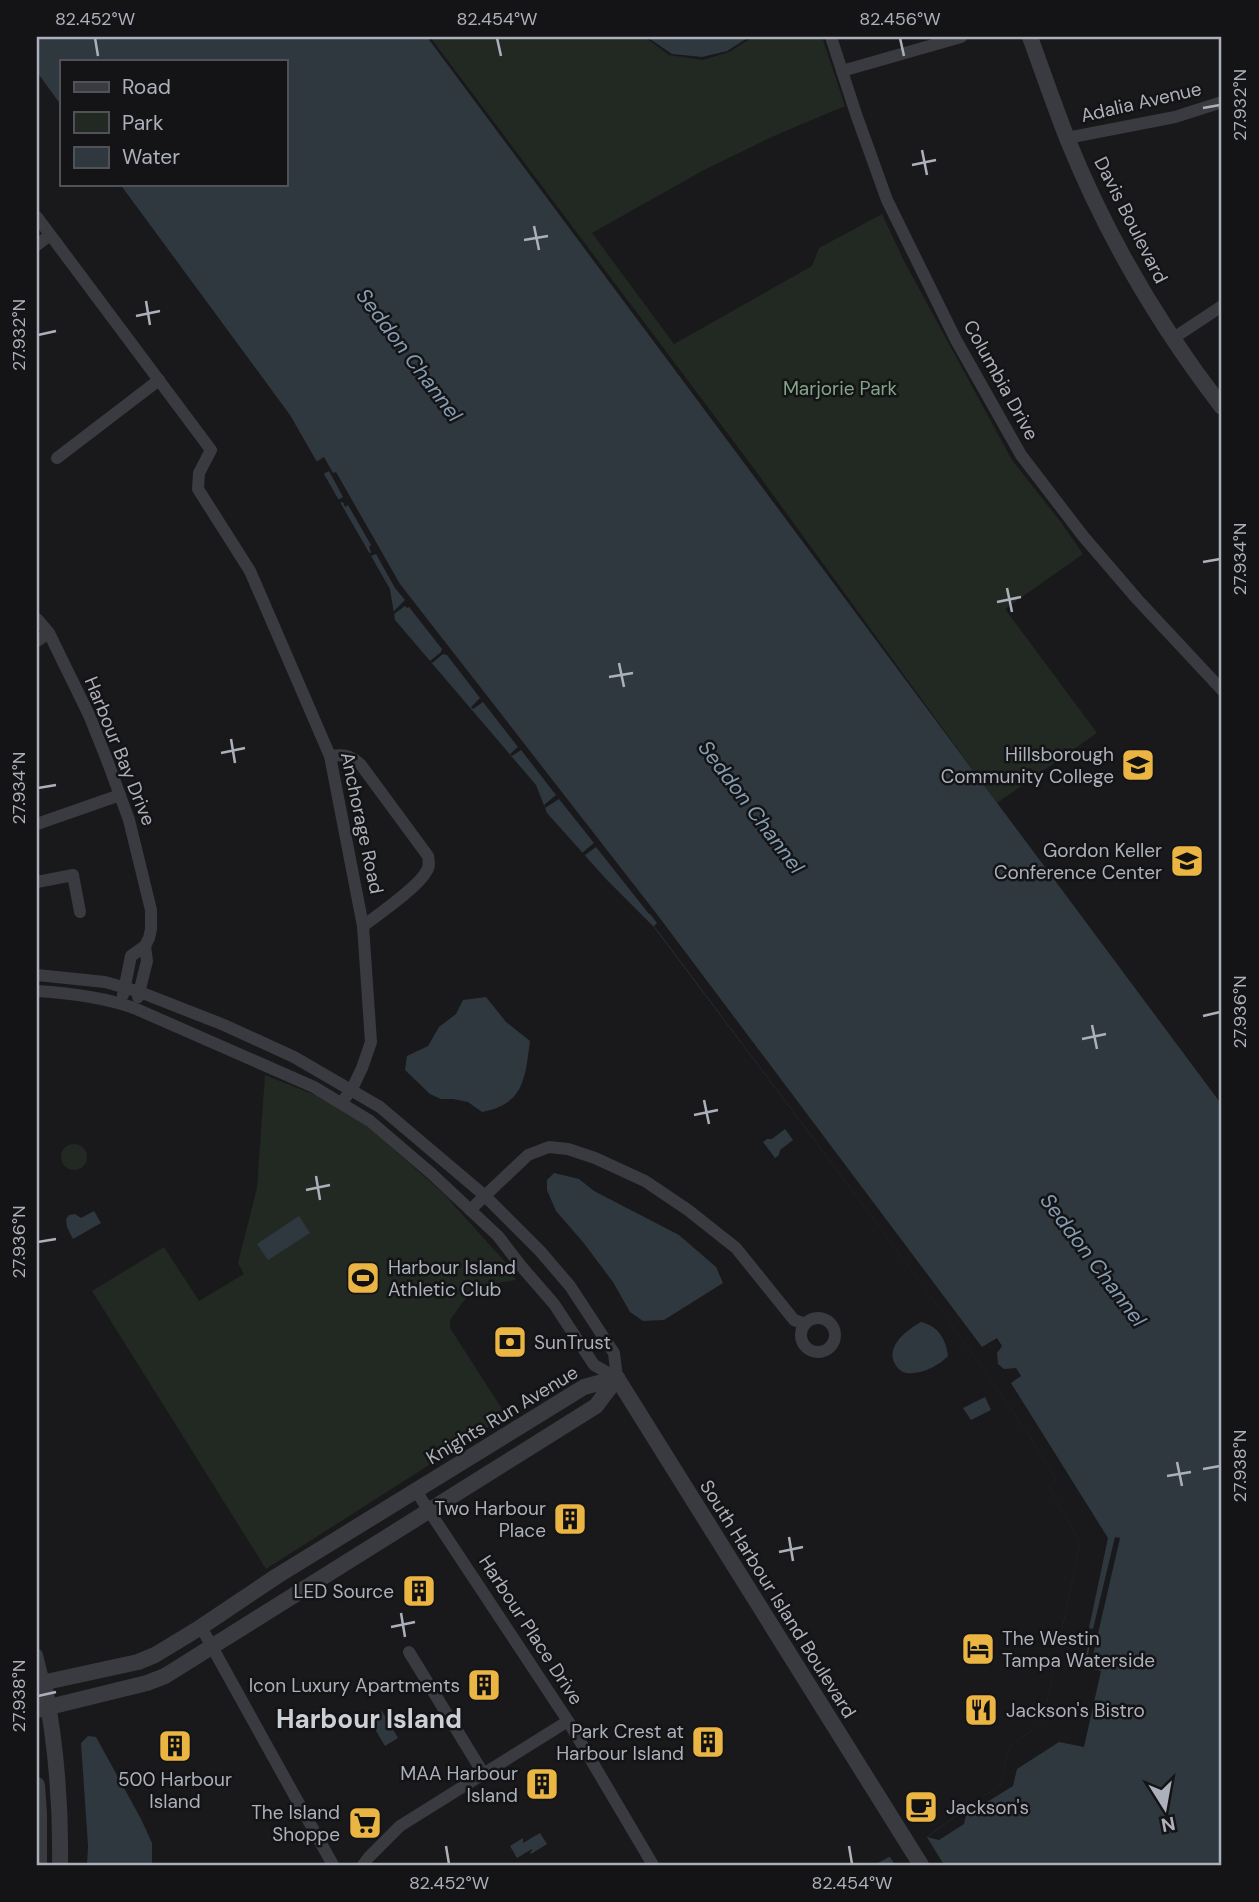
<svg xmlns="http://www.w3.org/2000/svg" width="1259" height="1902" font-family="'DM Sans',sans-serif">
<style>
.green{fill:#212922}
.water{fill:#2f383f}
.pier{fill:#19191b}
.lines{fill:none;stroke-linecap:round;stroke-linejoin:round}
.minor{stroke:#3a3b40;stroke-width:12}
.tertiary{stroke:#3a3b40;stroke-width:16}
.ticks{fill:none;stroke:#acb0ba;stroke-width:2.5}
.labels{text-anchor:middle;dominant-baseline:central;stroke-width:5;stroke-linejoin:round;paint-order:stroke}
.street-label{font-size:19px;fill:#acb0ba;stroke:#141416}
.park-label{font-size:19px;fill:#84a487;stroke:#141416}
.poi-label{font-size:19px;fill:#acb0ba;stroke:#141416;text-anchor:end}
.water-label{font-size:21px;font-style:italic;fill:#859db3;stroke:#141416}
.district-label{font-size:26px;font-weight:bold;fill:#cdcfd6;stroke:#141416}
.neatline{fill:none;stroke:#acb0ba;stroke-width:2.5}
.ticks-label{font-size:18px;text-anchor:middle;fill:#acb0ba}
</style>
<rect width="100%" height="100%" fill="#19191b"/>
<g class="green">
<polygon points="430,37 645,37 669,55 703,60 729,52 753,37 822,37 845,106 774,136 704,170 592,233 674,344 812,266 819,248 882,214 904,261 1012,460 1060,521 1083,554 1005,609 1097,733 997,803 755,470"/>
<polygon points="265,1075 318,1096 366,1125 443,1193 508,1265 516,1280 475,1287 471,1291 450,1320 450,1328 504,1412 509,1414 266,1569 92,1291 164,1247 199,1301 244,1274 238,1263 257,1188"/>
<circle cx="74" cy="1157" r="13"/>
</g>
<g class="water">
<polygon points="37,37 427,37 1222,1105 1222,1865 874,1865 925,1838 1001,1784 1009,1747 1043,1722 1080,1542 1048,1486 1057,1481 1030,1437 977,1360 888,1238 654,927 606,879 547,813 536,785 395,620 390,589 290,415 120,184 285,184 285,61 61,61 61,105 37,72"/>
<polygon points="647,37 749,37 727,51 702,57 672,54"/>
<path d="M486 997 506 1022 530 1041C525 1077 525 1104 482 1112L468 1102 453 1099H441L430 1094 405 1070 407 1056 428 1046 439 1027 456 1014 463 1000Z"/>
<polygon points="785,1129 793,1140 780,1150 779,1155 775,1158 763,1142 767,1139 772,1139"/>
<polygon points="554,1173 579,1179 594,1191 679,1235 716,1267 723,1283 664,1320 643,1321 630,1312 613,1282 583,1242 556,1211 547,1190 547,1180"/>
<polygon points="94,1211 101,1223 73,1239 67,1227 66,1219 69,1215 75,1214 81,1218"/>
<polygon points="299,1216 310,1233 268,1260 257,1244"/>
<path d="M921 1322C938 1326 946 1339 948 1356 939 1366 917 1377 903 1372 899 1370 897 1367 895 1364 885 1346 907 1330 921 1322Z"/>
<polygon points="985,1397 991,1410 971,1420 963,1408"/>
<polygon points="382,1711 398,1738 385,1746 369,1719"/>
<polygon points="88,1736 96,1737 141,1819 152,1843 152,1865 87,1865 88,1846 81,1743"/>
<polygon points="540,1833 547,1844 531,1854 530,1852 532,1851 532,1849 517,1858 510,1846 523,1838 523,1843"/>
</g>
<polygon class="pier" points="324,457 333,473 336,472 400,584 656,913 982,1347 997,1338 1002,1346 997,1353 998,1364 1004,1369 1016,1368 1021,1376 1011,1383 1108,1538 1089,1628 1093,1629 1115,1537 1120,1538 1091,1664 1087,1663 1091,1635 1083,1666 1101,1671 1084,1747 1059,1742 1017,1769 1013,1786 966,1815 964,1824 939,1840 927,1837 944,1865 895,1865 888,1854 925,1834 927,1837 1001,1784 1009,1747 1043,1722 1080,1542 1048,1486 1057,1481 1030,1437 977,1360 888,1238 654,926 657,923 650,914 649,914 596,847 585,855 582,853 594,843 559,799 545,808 544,805 556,795 521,750 512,756 510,754 518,747 483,702 473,709 471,707 480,698 447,655 443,654 432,663 430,661 441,652 442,649 409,607 407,608 405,606 394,614 393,612 405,600 395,588 376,554 371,556 369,554 371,552 369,547 371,545 348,505 345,507 343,502 340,503 338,500 343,497 329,471 323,474 316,462"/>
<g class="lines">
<g class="minor">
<polyline points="831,37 856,114 887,200 956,340 1021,455 1083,536 1137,599 1222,690"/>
<polyline points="842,71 961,37"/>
<polyline points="1067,138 1175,117 1222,102"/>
<polyline points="37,217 211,450 199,473 198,489 250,571 330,756 363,926 371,1042 362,1068 352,1089 341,1103"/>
<polyline points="37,245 50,235"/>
<polyline points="1172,339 1222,306"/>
<polyline points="57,458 159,380"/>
<polyline points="37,619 49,633 89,715 107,760 129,820 151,910 151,929 149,938 145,946 131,956 123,995"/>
<polyline points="37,641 49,633"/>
<path d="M330 756C344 754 351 755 361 765L428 856C429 862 430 867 426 872 418 887 379 914 363 926"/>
<polyline points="37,824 120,795"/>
<polyline points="37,882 73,875 80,912"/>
<polyline points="37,975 105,982 140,992 224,1025 294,1057 380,1107 484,1195 540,1251 570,1286 614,1353 617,1378"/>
<path d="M37 991C69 993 103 997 134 1008L314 1087 370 1121 432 1174 498 1236 521 1266 554 1304 594 1365 617 1378"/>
<polyline points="138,997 147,961 145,946"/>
<polyline points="470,1210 528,1155 549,1147 568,1149 595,1158 645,1181 688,1210 736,1248 794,1320 805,1324"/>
<circle cx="818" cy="1335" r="17"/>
<polyline points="201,1627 333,1865"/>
<polyline points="409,1652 483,1773"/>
<polyline points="37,1655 44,1683"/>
<polyline points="568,1721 653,1865"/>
<polyline points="363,1865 369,1857 400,1826 568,1721 416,1491"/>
</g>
<g class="tertiary">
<path d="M1030 37C1042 70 1054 105 1067 138 1106 235 1158 324 1222 407"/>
<polyline points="617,1378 921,1865"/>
<path d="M44 1683C56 1743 61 1804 60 1865"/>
<polyline points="37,1684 138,1662 155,1655 201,1627 277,1576 584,1387 617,1378"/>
<polyline points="37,1710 147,1683 165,1676 596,1406 617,1378"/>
<polyline points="37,1785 39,1814 39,1865"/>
</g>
</g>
<path class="ticks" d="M95 38 98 56M497 38 501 56M900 38 904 56M1203 108 1220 105M922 150 927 175M912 165 936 160M534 226 539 250M524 240 548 236M146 301 150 325M136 316 160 311M38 335 56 331M1203 562 1220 559M1007 588 1012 612M997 602 1021 597M619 663 624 687M609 677 633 673M231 739 235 763M221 753 245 748M38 788 56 785M1203 1016 1220 1012M1092 1025 1097 1049M1082 1039 1106 1034M704 1100 709 1124M694 1115 718 1110M316 1176 320 1200M306 1190 330 1185M38 1242 56 1239M1177 1462 1182 1486M1203 1469 1220 1466M1167 1476 1191 1472M789 1537 793 1561M779 1552 803 1547M401 1613 405 1637M391 1627 415 1622M38 1696 56 1692M446 1846 449 1864M849 1846 852 1864"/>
<defs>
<symbol id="university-square" viewBox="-11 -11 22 22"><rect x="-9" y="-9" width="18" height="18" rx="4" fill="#eab542" stroke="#141416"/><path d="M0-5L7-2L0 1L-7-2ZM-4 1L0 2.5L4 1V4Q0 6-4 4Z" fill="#111"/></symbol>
<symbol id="stadium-square" viewBox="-11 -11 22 22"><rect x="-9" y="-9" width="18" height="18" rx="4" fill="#eab542" stroke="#141416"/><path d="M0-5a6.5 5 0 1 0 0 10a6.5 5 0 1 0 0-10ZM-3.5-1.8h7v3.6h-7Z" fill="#111"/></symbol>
<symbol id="bank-square" viewBox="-11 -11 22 22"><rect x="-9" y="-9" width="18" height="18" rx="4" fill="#eab542" stroke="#141416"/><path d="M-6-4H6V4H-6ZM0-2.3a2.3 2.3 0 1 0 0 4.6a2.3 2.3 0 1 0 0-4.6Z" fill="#111"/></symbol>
<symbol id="building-square" viewBox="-11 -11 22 22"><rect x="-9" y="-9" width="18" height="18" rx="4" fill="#eab542" stroke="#141416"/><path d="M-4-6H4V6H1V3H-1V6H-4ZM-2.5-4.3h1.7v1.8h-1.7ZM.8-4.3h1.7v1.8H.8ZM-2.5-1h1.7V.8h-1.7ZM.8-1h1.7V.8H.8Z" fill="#111"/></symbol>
<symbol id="hotel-square" viewBox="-11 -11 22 22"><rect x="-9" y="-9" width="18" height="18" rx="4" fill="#eab542" stroke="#141416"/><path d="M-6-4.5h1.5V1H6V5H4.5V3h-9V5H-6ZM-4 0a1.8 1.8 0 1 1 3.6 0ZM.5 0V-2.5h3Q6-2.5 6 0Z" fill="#111"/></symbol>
<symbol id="restaurant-square" viewBox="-11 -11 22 22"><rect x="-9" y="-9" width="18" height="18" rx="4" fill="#eab542" stroke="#141416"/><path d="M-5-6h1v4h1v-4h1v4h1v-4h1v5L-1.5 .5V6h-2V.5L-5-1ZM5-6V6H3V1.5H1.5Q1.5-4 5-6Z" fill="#111"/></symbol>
<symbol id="cafe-square" viewBox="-11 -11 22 22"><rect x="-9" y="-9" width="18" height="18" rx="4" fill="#eab542" stroke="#141416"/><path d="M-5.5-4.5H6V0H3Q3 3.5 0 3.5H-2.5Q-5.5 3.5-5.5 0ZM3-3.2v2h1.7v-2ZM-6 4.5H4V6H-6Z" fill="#111"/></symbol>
<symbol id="supermarket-square" viewBox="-11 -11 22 22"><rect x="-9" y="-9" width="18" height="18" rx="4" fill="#eab542" stroke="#141416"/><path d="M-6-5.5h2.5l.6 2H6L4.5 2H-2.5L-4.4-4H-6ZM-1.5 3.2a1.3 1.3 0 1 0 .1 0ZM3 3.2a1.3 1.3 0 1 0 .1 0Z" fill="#111"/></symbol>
</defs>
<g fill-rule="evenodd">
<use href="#university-square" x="1119" y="746" width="38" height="38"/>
<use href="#university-square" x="1168" y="842" width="38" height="38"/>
<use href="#stadium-square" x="344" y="1259" width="38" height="38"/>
<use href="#bank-square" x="491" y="1323" width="38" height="38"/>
<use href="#building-square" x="551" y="1500" width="38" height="38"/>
<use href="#building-square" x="400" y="1572" width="38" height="38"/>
<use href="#hotel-square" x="959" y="1630" width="38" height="38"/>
<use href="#building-square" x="465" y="1666" width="38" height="38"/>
<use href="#restaurant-square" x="962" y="1691" width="38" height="38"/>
<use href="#building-square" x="689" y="1723" width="38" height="38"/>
<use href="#building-square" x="156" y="1727" width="38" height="38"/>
<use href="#building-square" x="523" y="1765" width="38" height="38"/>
<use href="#cafe-square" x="902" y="1788" width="38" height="38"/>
<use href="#supermarket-square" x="346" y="1804" width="38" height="38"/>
</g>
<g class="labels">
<g class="street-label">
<text transform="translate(1141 102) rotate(-13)">Adalia Avenue</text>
<text transform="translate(1131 220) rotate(63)">Davis Boulevard</text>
<text transform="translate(1001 380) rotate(61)">Columbia Drive</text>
<text transform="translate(120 751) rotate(68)">Harbour Bay Drive</text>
<text transform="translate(362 823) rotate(78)">Anchorage Road</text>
<text transform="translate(502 1415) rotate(-31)">Knights Run Avenue</text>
<text transform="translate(778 1599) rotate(58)">South Harbour Island Boulevard</text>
<text transform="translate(531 1630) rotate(57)">Harbour Place Drive</text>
</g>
<g class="park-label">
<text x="840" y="388">Marjorie Park</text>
</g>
<g class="poi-label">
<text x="1114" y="754">Hillsborough<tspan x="1114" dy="22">Community College</tspan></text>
<text x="1162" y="850">Gordon Keller<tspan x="1162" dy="22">Conference Center</tspan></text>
<text x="388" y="1267" text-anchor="start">Harbour Island<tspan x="388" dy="22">Athletic Club</tspan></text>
<text x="534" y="1342" text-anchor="start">SunTrust</text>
<text x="546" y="1508">Two Harbour<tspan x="546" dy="22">Place</tspan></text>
<text x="394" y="1591">LED Source</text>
<text x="1002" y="1638" text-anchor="start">The Westin<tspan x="1002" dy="22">Tampa Waterside</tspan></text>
<text x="460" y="1685">Icon Luxury Apartments</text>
<text x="1006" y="1710" text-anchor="start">Jackson's Bistro</text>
<text x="684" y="1731">Park Crest at<tspan x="684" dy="22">Harbour Island</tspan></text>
<text x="518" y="1773">MAA Harbour<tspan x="518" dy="22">Island</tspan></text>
<text x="175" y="1779" text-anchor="middle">500 Harbour<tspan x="175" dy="22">Island</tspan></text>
<text x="946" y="1807" text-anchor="start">Jackson's</text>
<text x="340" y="1812">The Island<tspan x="340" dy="22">Shoppe</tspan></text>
</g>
<g class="water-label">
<text transform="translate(409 355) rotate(53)">Seddon Channel</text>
<text transform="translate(751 807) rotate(53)">Seddon Channel</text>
<text transform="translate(1093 1260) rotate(53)">Seddon Channel</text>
</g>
<g class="district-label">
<text x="369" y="1719">Harbour Island</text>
</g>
</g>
<rect width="1259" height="1902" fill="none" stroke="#141416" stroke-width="77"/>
<rect x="60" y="60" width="228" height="126" fill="#141416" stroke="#515258" stroke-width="2"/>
<rect x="74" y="82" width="35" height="10" fill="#3a3b40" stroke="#515258" stroke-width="2"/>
<text x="122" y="94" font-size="21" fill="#acb0ba">Road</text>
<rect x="74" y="112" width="35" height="21" fill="#212922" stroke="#515258" stroke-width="2"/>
<text x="122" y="130" font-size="21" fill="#acb0ba">Park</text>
<rect x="74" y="147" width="35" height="21" fill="#2f383f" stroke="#515258" stroke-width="2"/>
<text x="122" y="164" font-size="21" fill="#acb0ba">Water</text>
<g transform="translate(1165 1808) rotate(169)" stroke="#141416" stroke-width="5" paint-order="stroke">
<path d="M0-5L12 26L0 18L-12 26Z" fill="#acb0ba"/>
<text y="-10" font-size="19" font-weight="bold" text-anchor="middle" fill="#acb0ba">N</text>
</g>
<rect x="38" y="38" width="1182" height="1826" class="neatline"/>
<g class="ticks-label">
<text x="95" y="25">82.452°W</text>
<text x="497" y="25">82.454°W</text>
<text x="900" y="25">82.456°W</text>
<text transform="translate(1240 105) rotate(-90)" y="6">27.932°N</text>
<text transform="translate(19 335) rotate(-90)" y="6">27.932°N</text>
<text transform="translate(1240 559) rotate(-90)" y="6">27.934°N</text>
<text transform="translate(19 788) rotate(-90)" y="6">27.934°N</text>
<text transform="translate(1240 1012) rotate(-90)" y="6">27.936°N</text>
<text transform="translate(19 1242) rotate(-90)" y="6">27.936°N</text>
<text transform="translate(1240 1466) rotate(-90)" y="6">27.938°N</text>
<text transform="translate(19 1696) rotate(-90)" y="6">27.938°N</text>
<text x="449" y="1889">82.452°W</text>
<text x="852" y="1889">82.454°W</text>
</g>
</svg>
